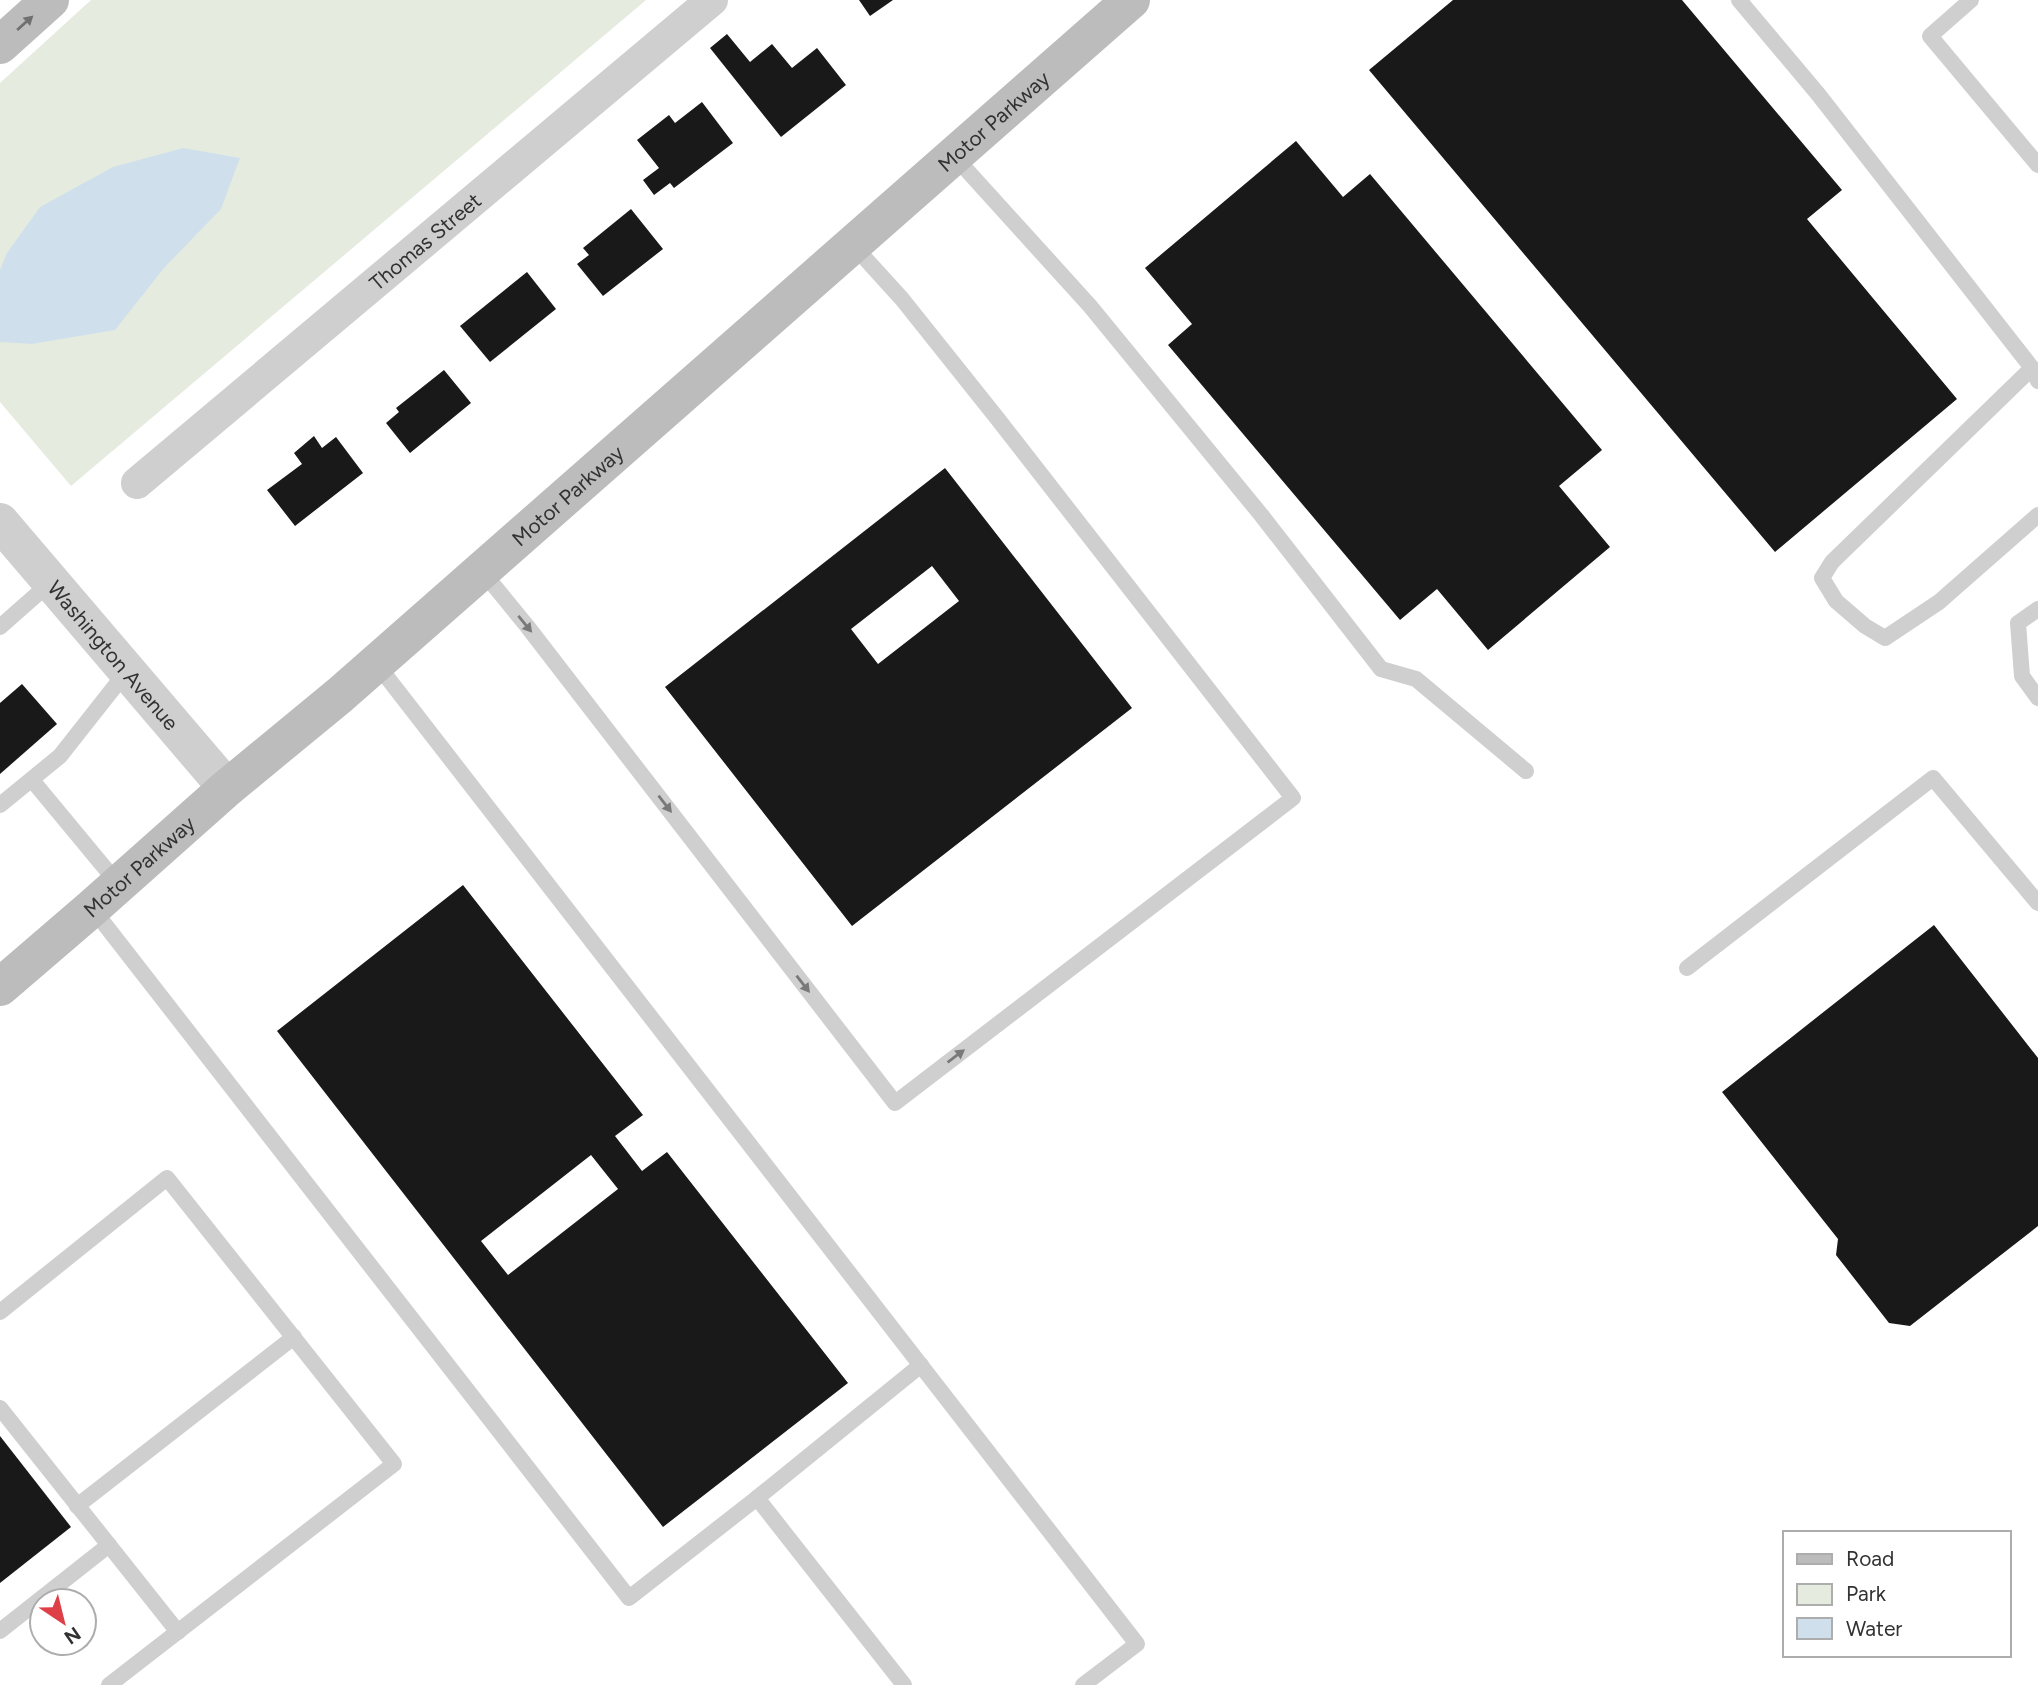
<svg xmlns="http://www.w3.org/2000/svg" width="2038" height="1685" font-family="Figtree,sans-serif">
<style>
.green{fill:#e5ebdf}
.water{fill:#cfe0ec}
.building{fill:#191919;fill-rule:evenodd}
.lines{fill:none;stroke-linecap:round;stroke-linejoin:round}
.service{stroke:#cfcfcf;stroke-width:16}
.minor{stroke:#cfcfcf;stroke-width:32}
.tertiary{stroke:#cfcfcf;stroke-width:38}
.secondary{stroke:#bcbcbc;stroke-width:38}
.oneway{fill:#707070}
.oneway2{fill:#797979}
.labels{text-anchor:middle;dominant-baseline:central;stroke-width:7;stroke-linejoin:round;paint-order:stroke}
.street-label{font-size:21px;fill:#323232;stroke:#fff}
</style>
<rect width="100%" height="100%" fill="#fff"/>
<polygon class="green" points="91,0 646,0 71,486 0,402 0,83"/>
<polygon class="water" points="183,148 240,158 221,209 164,268 115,330 32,344 0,342 0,270 7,253 40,207 113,167"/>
<g class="building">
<polygon points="859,0 893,0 870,16"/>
<polygon points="1453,0 1682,0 1842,190 1807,219 1957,399 1775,552 1369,70"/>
<polygon points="727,34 750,62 772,44 792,68 817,48 846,85 781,137 710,48"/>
<polygon points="702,102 733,143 674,188 670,183 654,195 643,180 659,168 637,140 669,115 675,123"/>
<polygon points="1296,141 1343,197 1370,174 1602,450 1559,486 1610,547 1488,650 1437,589 1400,620 1168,345 1192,324 1145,268"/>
<polygon points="631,209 663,249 603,296 577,264 589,255 583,248"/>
<polygon points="527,272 556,309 490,362 460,326"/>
<polygon points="444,370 471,403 410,453 386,423 399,412 396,408"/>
<polygon points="314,436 322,448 336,437 363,473 295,526 267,490 302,464 294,453"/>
<path d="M945 468 1132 708 852 926 665 687ZM932 566 959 601 878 664 851 629Z"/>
<polygon points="22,684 57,724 0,774 0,703"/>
<path d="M463 885 643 1115 615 1136 642 1171 667 1152 848 1383 663 1527 277 1031ZM591 1155 618 1189 508 1275 481 1241Z"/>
<polygon points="1934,925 2038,1058 2038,1226 1910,1326 1889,1323 1836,1255 1838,1239 1722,1092"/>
<polygon points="0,1436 71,1527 0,1583"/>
</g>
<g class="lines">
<g class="service">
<polyline points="1739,0 1818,94 2032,368 2038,381"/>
<polyline points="1971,0 1930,36 2038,165"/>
<polyline points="954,156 1090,306 1262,516 1381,669 1416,679 1526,771"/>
<polyline points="2032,368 1832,562 1822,578 1836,601 1865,626 1885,638 1939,602 2038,515"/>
<polyline points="482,571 527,626 895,1103 1293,798 997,418 902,299 853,245"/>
<polyline points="2038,609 2018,623 2022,676 2038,698"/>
<polyline points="0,627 51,582"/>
<polyline points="376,663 1137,1644 1083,1685"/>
<polyline points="32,780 119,885"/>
<polyline points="0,805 60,756 127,671"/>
<polyline points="92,908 629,1598 757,1498 904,1685"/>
<polyline points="1687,968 1933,778 2038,903"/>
<polyline points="0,1312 167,1178 394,1464 109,1685"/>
<polyline points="0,1408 178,1632"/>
<polyline points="757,1498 921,1365"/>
<polyline points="77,1506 294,1337"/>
<polyline points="0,1631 109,1545"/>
</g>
<path class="minor" id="s1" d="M137 483 712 0"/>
<path class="tertiary" id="s2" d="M0 522 227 788"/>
<g class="secondary">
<polyline points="0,45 50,0"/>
<path id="s3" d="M0 987 92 908 227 788 340 695 1131 0"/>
</g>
</g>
<defs><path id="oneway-solid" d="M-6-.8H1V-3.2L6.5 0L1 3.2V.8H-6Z" transform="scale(1.75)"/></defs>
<use class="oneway" href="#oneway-solid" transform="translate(25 23) rotate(-42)"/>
<g class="oneway2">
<use href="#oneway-solid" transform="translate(525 624) rotate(51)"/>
<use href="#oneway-solid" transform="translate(665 804) rotate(52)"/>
<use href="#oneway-solid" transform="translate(803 984) rotate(52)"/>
<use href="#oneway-solid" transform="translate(956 1056) rotate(-37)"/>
</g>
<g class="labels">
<g class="street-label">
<text stroke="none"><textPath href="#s3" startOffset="1318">Motor Parkway</textPath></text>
<text stroke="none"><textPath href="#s1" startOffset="376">Thomas Street</textPath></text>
<text stroke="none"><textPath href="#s3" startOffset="751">Motor Parkway</textPath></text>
<text stroke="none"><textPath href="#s2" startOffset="175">Washington Avenue</textPath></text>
<text stroke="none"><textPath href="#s3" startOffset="184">Motor Parkway</textPath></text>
</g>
</g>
<rect x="1783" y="1531" width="228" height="126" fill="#ffffff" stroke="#adadad" stroke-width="2"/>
<rect x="1797" y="1554" width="35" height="10" fill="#bcbcbc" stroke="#adadad" stroke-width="2"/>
<text x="1846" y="1566" font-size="21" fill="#323232">Road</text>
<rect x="1797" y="1584" width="35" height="21" fill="#e5ebdf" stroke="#adadad" stroke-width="2"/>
<text x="1846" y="1601" font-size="21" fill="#323232">Park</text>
<rect x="1797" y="1618" width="35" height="21" fill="#cfe0ec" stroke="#adadad" stroke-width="2"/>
<text x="1846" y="1636" font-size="21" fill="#323232">Water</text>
<g transform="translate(63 1622) rotate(145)"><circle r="33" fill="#ffffff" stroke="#adadad" stroke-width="2"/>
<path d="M0-5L12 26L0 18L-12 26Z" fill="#dd4047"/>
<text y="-10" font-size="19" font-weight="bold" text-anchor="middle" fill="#323232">N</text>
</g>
</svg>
